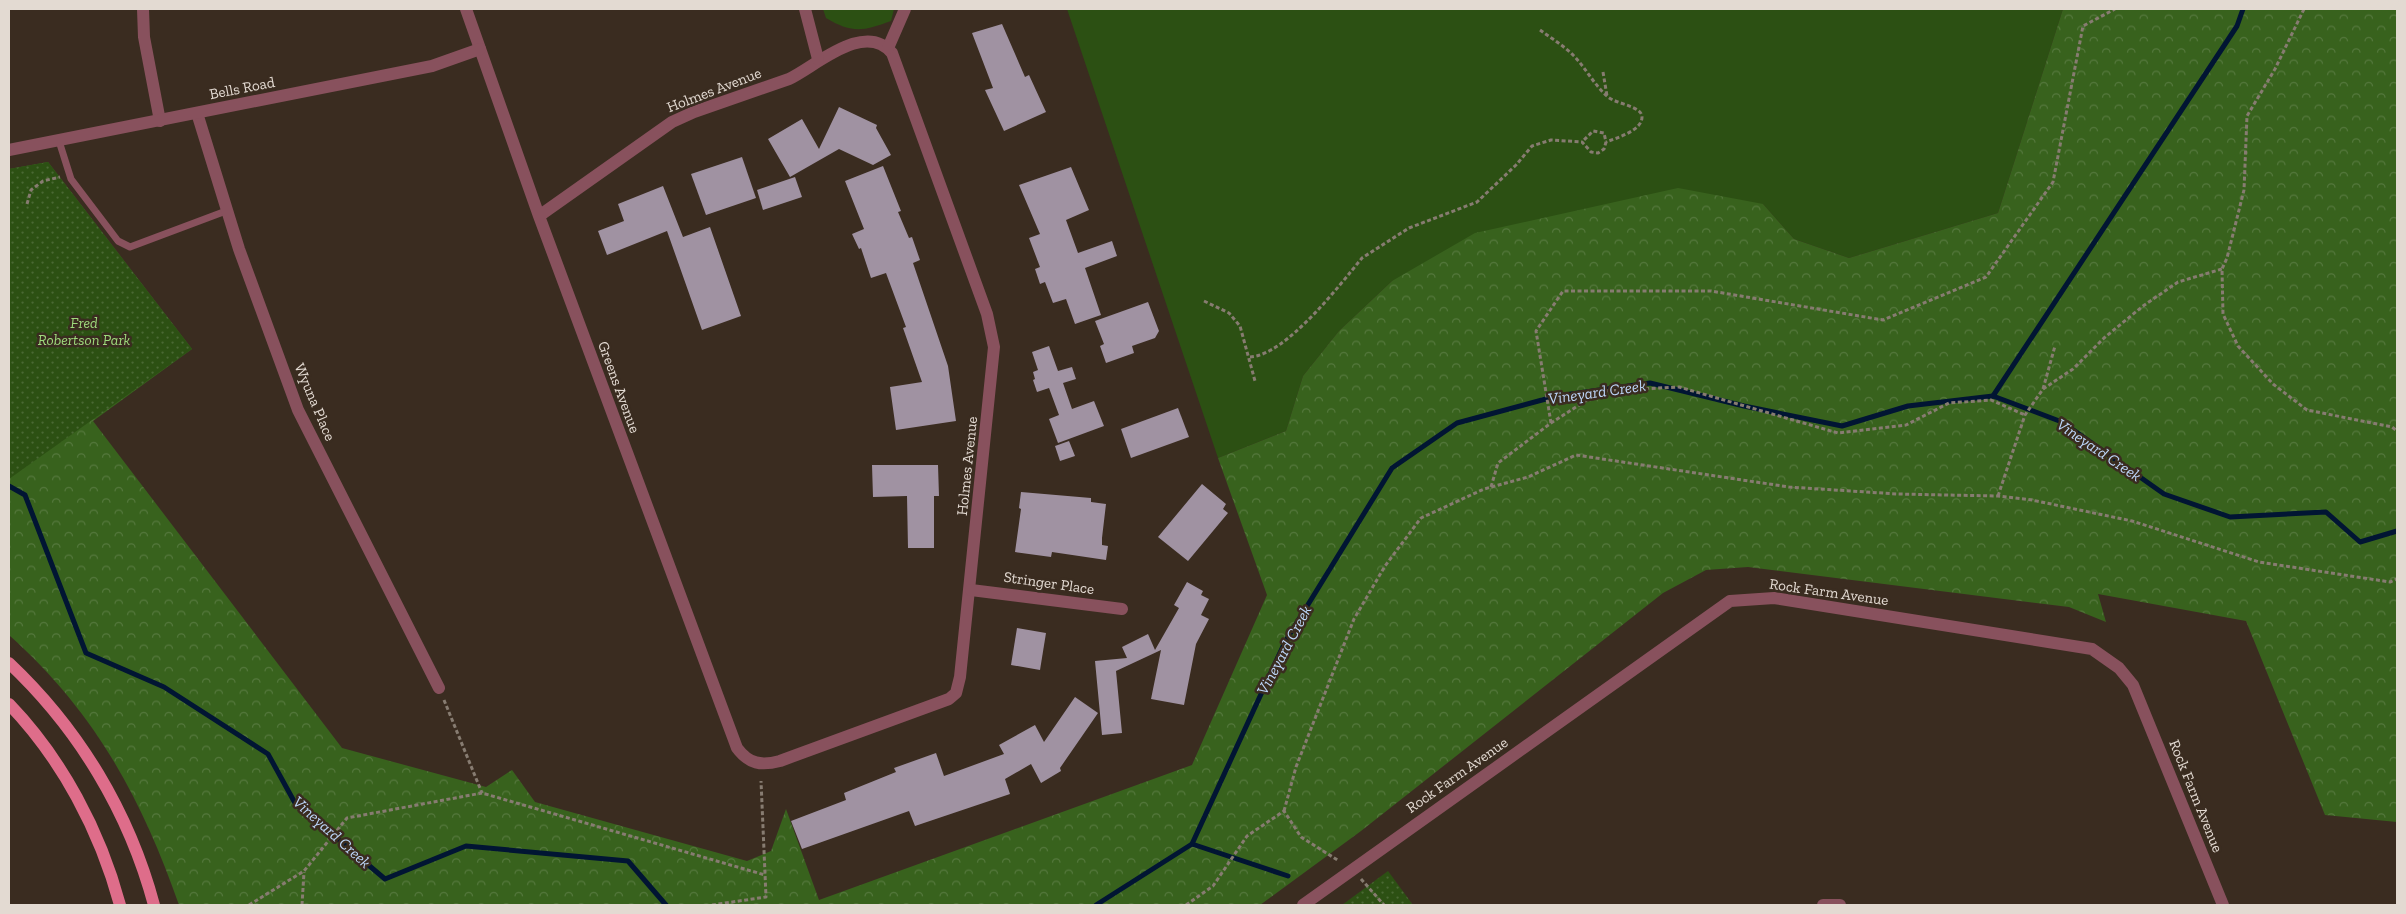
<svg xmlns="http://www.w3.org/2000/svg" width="2406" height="914" font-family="'Zilla Slab',serif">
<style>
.grass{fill:#2c5013}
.forest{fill:url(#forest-crowns)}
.park{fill:url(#park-dots)}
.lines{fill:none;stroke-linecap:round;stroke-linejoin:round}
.stream{stroke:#011533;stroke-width:5}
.building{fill:#a092a2}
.path{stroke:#877c71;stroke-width:3;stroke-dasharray:4 2.5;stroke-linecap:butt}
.lane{stroke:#88515d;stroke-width:7}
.street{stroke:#88515d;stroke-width:12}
.primary{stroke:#de6d8a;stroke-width:12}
.labels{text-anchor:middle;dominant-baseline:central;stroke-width:5;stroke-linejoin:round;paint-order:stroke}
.street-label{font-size:15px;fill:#e3dad2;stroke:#3a2c20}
.park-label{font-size:15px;font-style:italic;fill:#9eda7c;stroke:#3a2c20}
.water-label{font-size:16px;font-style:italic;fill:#bdd6f9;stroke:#3a2c20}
</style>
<defs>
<pattern id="forest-crowns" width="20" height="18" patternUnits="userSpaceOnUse" patternTransform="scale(1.25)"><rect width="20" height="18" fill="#38621d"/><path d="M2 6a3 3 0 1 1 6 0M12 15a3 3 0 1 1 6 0" fill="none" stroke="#55783d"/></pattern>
<pattern id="park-dots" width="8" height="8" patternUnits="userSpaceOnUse" patternTransform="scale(1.25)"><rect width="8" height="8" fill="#2c5013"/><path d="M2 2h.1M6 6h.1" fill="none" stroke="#4a6934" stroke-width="1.8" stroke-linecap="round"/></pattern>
</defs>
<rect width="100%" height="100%" fill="#3a2c20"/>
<g class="grass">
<path d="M823 9H894L891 21C863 31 853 34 826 18Z"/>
<polygon points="1067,9 2063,9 1998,213 1849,258 1794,239 1763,204 1392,281 1339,331 1303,376 1286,431 1218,458"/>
</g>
<path class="forest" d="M2063 9H2397V822L2325 815 2246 621 2098 594 2106 622 2069 607 1748 567 1706 570 1663 593 1361 831 1260 905H179C141 797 95 712 9 635V169L48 162 192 349 93 421 342 748 486 787 512 770 535 802 747 861 771 851 786 809 819 900 1192 765 1267 595 1218 458 1286 431 1303 376 1339 331 1392 281 1475 233 1678 188 1763 204 1794 239 1849 258 1998 213Z"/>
<g class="park">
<polygon points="48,162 192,349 9,479 9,169"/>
<polygon points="1388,871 1413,905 1342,905"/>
</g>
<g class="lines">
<g class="stream">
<polyline points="1993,396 2237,26 2243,9"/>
<polyline points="9,486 25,495 86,653 164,687 268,754 295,803 385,879 466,846 628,861 666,905"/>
<polyline points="1192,844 1288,876"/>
<polyline points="1096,905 1192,844 1285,642 1392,468 1457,423 1557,396 1650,383 1744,406 1842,426 1908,406 1993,396 2062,422 2164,494 2230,517 2326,512 2360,542 2397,531"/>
</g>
</g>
<g class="building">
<polygon points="1002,24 1025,77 1029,75 1046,112 1004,131 985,90 993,88 972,33"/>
<polygon points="839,107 877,125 876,128 891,155 873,165 839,149 790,177 768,139 802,119 819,149"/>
<polygon points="742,157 756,198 706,215 691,174"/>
<polygon points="883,166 901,211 898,212 909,238 912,237 920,260 913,263 948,366 956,421 896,430 890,387 922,382 903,328 906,327 886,273 871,278 861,248 859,249 852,234 864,229 845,181"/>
<polygon points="1071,167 1089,210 1066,220 1078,253 1112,241 1117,256 1085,268 1101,315 1075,324 1066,299 1053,303 1045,282 1040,284 1035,269 1040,267 1029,238 1040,234 1019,185"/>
<polygon points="795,177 802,197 763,210 757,190"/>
<polygon points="663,186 683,237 710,227 741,316 702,330 667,231 607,255 598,231 624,221 618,204"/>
<polygon points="1148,302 1159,331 1155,338 1132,346 1134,353 1106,363 1100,346 1104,344 1095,321"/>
<polygon points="1049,346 1058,371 1072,367 1076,379 1063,383 1072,409 1094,401 1104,426 1058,443 1049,419 1059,415 1049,388 1037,392 1033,380 1035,379 1033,372 1038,370 1032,352"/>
<polygon points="1178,408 1189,437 1131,458 1121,429"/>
<polygon points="1069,441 1075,456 1060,461 1055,446"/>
<polygon points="872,465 938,465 939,496 934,496 934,548 908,548 907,496 873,497"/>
<polygon points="1202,484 1226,504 1223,509 1228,513 1188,561 1158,537"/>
<polygon points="1021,492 1091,498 1091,502 1106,504 1102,538 1102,545 1108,546 1106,560 1052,552 1051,557 1015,552 1021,509 1019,508"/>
<polygon points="1187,582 1203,591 1201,595 1209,599 1201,615 1209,619 1196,644 1184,705 1151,699 1161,650 1116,671 1122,733 1102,735 1095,661 1127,658 1122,647 1148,634 1155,650 1179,608 1174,605"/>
<polygon points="1017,628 1046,633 1040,670 1011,665"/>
<polygon points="1075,697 1098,713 1060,768 1061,771 1041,783 1031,764 1005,779 1010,794 915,826 909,811 802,849 791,821 846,800 844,793 896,772 894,768 936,753 944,776 1004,754 999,745 1035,725 1044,742"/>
</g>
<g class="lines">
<g class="path">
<polyline points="2304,9 2275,69 2247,116 2244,190 2227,258 2222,269 2223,314 2238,346 2273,384 2307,410 2392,427 2397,431"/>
<path d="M1540 30C1551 38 1564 46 1573 55 1586 68 1594 85 1608 97 1616 104 1642 106 1642 117 1642 131 1616 138 1606 142"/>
<polyline points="1603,72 1607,96"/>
<polyline points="27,204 31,190 43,181 60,177"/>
<polyline points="1204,301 1229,313 1240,326 1255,381"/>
<path d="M1250 357C1286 355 1339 286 1362 258L1409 228 1477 202 1516 165 1532 146 1551 140 1582 142 1591 152 1598 153 1604 149 1606 142 1604 133 1593 131 1582 142"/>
<polyline points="2043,389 2073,369 2104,338 2143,306 2178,282 2222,269"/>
<polyline points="1551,423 1536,331 1563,291 1711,291 1883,320 1986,277 2053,182 2083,26 2115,9"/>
<polyline points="1491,487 1498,463 1551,423 1601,391 1679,387 1838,433 1906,425 1949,403 1991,400 2025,415"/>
<polyline points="1998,496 2025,415 2043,389 2055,346"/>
<polyline points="444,700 482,793"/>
<polyline points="1284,811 1296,767 1354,619 1385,566 1421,518 1484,489 1528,477 1576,455 1789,487 1897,494 1998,496 2032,500 2132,521 2259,562 2390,582 2397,579"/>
<polyline points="1361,879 1384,905"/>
<polyline points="249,905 304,871 347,818 482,793 765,875"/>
<polyline points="302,905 304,872"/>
<polyline points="712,905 766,897 761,781"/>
<polyline points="1186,905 1213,886 1247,836 1284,811 1301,837 1339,861"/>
</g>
<polyline class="lane" points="59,141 71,179 118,241 130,247 226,211"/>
<g class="street">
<polyline points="143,9 144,37 160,121"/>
<path d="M466 9 539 216 737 748C749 764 761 766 780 761L949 699 956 693 960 677 994 347 987 314 892 53C864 20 815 67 789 79L694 112 672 122 539 216"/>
<polyline points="805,9 818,59"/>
<polyline points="888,48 905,9"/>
<polyline points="197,113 239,249 298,410 439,688"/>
<polyline points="9,150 432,66 480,49"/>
<polyline points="971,590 1122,609"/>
<polyline points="1303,905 1730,601 1774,598 2092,649 2119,668 2133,685 2223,905"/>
<polyline points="1823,905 1840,905"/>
</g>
<g class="primary">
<path d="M9 663C79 729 129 812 154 905"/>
<path d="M9 704C62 759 100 831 120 905"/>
</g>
</g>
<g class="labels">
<g class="street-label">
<text transform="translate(242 88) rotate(-11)">Bells Road</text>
<text transform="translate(714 90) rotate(-21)">Holmes Avenue</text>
<text transform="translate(619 387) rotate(70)">Greens Avenue</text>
<text transform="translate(315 402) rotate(67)">Wyuna Place</text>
<text transform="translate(967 466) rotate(-84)">Holmes Avenue</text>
<text transform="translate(1049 583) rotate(8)">Stringer Place</text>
<text transform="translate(1829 592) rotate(8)">Rock Farm Avenue</text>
<text transform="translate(1457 775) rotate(-35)">Rock Farm Avenue</text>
<text transform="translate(2196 796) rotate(68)">Rock Farm Avenue</text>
</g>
<g class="park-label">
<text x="84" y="323">Fred<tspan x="84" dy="17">Robertson Park</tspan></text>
</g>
<g class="water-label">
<text transform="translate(1597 392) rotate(-8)">Vineyard Creek</text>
<text transform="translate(2099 450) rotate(34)">Vineyard Creek</text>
<text transform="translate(1284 650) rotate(-62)">Vineyard Creek</text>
<text transform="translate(332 832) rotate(42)">Vineyard Creek</text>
</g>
</g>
<rect width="2406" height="914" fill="none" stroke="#e3dad2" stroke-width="20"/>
</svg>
